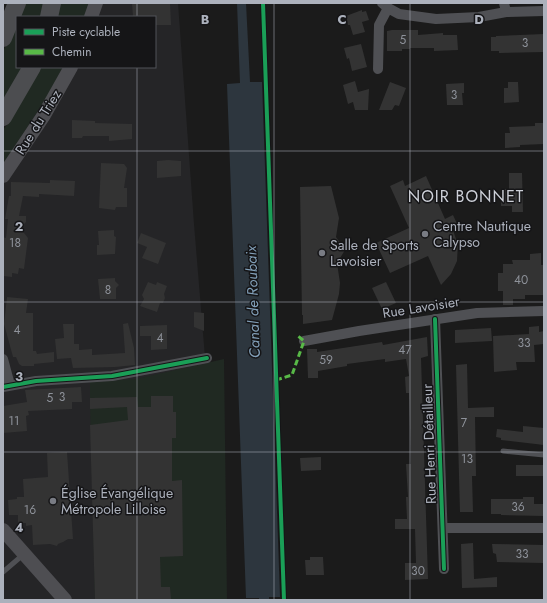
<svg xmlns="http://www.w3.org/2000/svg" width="547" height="603" font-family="Jost,sans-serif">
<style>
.built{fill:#252527}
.green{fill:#202922}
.water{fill:#2d363e}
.building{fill:#333}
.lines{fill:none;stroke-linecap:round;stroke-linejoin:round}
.lane{stroke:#4f5054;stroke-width:5}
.street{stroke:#4f5054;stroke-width:10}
.secondary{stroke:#4e4e52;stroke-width:14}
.highway{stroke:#4c4d50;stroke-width:18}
.quiet{stroke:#58b947;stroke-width:3;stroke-dasharray:6 3;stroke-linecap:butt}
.cycleway-casing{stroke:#151517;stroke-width:6}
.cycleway{stroke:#1a9f57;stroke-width:4}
.grid{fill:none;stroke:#acb1bc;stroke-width:1;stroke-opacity:0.55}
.poi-dot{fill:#797c84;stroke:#151517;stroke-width:1.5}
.labels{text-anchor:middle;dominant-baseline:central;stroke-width:3;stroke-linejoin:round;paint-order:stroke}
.number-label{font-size:12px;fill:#8e929a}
.street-label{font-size:14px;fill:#acb1bc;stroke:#151517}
.poi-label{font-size:14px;fill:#acb1bc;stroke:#151517;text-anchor:start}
.water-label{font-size:15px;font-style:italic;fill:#829fb8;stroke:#151517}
.quarter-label{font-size:16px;letter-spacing:1px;fill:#cdd0d8;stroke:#151517}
.grid-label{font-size:13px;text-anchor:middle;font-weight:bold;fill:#acb1bc;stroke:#151517;stroke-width:3;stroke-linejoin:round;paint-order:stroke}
</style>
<rect width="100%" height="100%" fill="#1b1b1b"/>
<polygon class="built" points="66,3 178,3 194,224 225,600 3,600 3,142 51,67 155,67 155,17 63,17"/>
<g class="green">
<polygon points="22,3 47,3 44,17 17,17 17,67 25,67 3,108 3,51 9,40"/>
<polygon points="60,3 90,3 84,17 57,17"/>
<polygon points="40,67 63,67 48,95 3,165 3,130 13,116"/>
<polygon points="224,359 227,600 95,600 90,398 90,382 136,379"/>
</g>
<polygon class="water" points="237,3 246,3 250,82 262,82 280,597 269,597 269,600 259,600 259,598 246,598 227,84 240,83"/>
<g class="building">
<polygon points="132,3 170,3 171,25 155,25 155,17 133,17"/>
<polygon points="362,10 362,12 366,11 369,20 362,22 365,32 353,35 350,25 348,25 346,16"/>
<polygon points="392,30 418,30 418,35 443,33 443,35 457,35 458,50 434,51 434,48 410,48 410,49 402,49 402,51 387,51 387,31"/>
<polygon points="544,34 544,52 499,53 499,51 491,51 491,37 496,37 496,36"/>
<polygon points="361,44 367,67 352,71 349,58 347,59 344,48"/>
<polygon points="355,81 358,92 369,89 368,110 355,110 353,102 348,104 343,85"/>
<polygon points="390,82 406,88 399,106 395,105 392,110 379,110"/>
<polygon points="508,82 518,82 519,102 504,103 504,88 508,88"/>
<polygon points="464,83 464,93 462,93 463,105 447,105 446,84"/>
<polygon points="72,120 95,121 95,123 132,124 132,139 109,141 109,136 83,136 82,138 72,138"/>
<polygon points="535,123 544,123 544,144 520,145 520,147 505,148 505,133 510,133 509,127 535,126"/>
<polygon points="168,160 181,161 181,176 157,178 157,161"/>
<polygon points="101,163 124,164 127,168 124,188 127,188 127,207 116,207 115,210 99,208"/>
<polygon points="509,173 522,173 523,212 512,212 512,206 501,206 501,189 509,189"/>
<polygon points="426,176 445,219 453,215 459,228 453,230 457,242 458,243 457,261 451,274 441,285 428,256 390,273 376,243 409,228 390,186 403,180 405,186"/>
<polygon points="50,180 75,181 74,196 39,194 39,197 23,196 19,216 26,216 26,222 20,228 28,238 24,269 19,268 18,274 12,273 12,277 3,276 3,237 6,238 8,219 5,219 9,196 11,196 11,182 50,183"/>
<polygon points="331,186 339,218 336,237 345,250 337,263 340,283 339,294 332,320 303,324 303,315 302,315 300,187"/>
<polygon points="114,230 114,236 116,237 115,254 97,255 97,245 99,245 98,231"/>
<polygon points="141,233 166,243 158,264 142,258 147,247 137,243"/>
<polygon points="541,253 541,265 544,265 544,295 525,295 525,299 513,299 513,305 503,305 503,291 498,291 498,273 503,273 503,264 513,264 512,260 530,260 530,254"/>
<polygon points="115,278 115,281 119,285 116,288 116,299 100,299 98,279"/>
<polygon points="148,282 156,285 157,282 167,286 164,294 165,298 163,303 160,303 157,312 140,306 144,299 142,295"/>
<polygon points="386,282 396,303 382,309 372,288"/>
<polygon points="7,297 28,299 26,313 33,313 33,351 36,351 37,354 54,352 54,362 34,364 34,366 22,366 19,364 16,357 13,357 4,324"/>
<polygon points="194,312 204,313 204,331 194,327"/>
<polygon points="128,323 134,348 135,365 115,367 73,368 71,358 57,359 55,339 64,338 63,324 74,324 74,344 79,344 79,350 92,349 92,355 125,353 123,324"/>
<polygon points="167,325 167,349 151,350 151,336 140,336 140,326"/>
<polygon points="539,326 539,332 544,331 544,344 534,345 535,362 516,362 517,370 494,372 493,336 529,334 529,327"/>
<polygon points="491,328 492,341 455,343 455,330"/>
<polygon points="427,337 428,356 421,358 428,579 405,580 405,563 416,563 415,529 395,529 395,519 407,519 406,497 408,497 406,464 411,464 409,393 406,393 405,377 409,376 406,359 385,362 385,359 347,364 347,366 318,371 318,378 308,378 307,349 317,349 317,352 382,342 383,345"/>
<polygon points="467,364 468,408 494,407 494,417 475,417 476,476 472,476 473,512 460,512 456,365"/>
<polygon points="81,387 82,402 72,402 72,409 28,411 29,415 26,416 27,431 3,433 3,406 27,402 25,390"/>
<polygon points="151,396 173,396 173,412 176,412 176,438 172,438 172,481 182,480 183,556 160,557 161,587 170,587 171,600 95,600 90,425 128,420 127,407 90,409 90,398 137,397 138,407 151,407"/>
<polygon points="523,426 544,428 544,445 501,440 501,438 496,437 497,429 523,432"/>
<polygon points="67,452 73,539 68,539 63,542 58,544 57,546 50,544 33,545 32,525 26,526 26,523 18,523 18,515 9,515 8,500 17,499 17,497 24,497 23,479 48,477 47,453"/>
<polygon points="321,457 321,470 301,471 300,458"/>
<rect x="516" y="465" width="28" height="11"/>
<polygon points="523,497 534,497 534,504 544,504 544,516 501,515 501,514 491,514 491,499 523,499"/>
<polygon points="473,543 474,579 497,577 497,587 462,588 461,544"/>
<polygon points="492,544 544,545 544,563 497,562 496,554 493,553"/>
<polygon points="310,557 323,557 324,575 306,575 305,560 310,560"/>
</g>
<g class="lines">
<g class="lane">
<polyline points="503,451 544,455"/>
<polyline points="3,572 24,554"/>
</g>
<g class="street">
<polyline points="382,3 388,8 399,14 436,19 479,17 506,12"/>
<polyline points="504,3 506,12 544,11"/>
<polyline points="378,69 379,25 388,8"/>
<polyline points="435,319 444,569"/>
<polyline points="304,341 359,331 477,313 544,311"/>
<polyline points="3,359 10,385"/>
<polyline points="3,387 36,381 112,376 207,358"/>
<polyline points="443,528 544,528"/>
</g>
<g class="secondary">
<polyline points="91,17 96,3"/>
<polyline points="3,176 44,115 71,67"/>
<polyline points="3,530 65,600"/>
</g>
<g class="highway">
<polyline points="49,17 52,3"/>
<polyline points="3,38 17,3"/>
<polyline points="3,117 32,67"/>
</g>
<polyline class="quiet" points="276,380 292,375 304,341 298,336 296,336"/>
<defs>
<g id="cycleway">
<polyline points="263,3 284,600"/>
<polyline points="435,319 444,569"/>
<polyline points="3,387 36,381 112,376 207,358"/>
</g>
</defs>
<use href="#cycleway" class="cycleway-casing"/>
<use href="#cycleway" class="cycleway"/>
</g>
<path class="grid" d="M137 3V17M274 3V600M410 3V600M137 67V600M3 151H544M3 302H544M3 452H544"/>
<g class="poi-dot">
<circle cx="425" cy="234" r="4"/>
<circle cx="322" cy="253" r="4"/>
<circle cx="53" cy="501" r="4"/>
</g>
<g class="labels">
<g class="number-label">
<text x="403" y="40">5</text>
<text x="525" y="43">3</text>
<text x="454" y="95">3</text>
<text x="15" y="243">18</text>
<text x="521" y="280">40</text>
<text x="108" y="290">8</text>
<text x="17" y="330">4</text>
<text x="160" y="338">4</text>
<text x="524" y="343">33</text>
<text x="405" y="350">47</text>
<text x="326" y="360">59</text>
<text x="62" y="397">3</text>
<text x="50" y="398">5</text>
<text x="14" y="421">11</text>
<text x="464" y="423">7</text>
<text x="467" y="459">13</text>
<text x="518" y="507">36</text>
<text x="30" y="510">16</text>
<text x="522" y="554">33</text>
<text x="418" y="571">30</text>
</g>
<g class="street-label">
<text transform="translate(38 122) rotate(-58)">Rue du Triez</text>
<text transform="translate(421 307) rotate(-9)">Rue Lavoisier</text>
<text transform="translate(429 444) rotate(-92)">Rue Henri Détailleur</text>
</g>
<g class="poi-label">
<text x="433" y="226">Centre Nautique<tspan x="433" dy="16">Calypso</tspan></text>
<text x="330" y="245">Salle de Sports<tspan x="330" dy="16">Lavoisier</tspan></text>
<text x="61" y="493">Église Évangélique<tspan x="61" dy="16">Métropole Lilloise</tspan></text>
</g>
<g class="water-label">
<text transform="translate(253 302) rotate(-92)">Canal de Roubaix</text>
</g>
<g class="quarter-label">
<text x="466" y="196">NOIR BONNET</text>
</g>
</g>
<g class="grid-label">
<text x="205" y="24">B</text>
<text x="342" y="24">C</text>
<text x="479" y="24">D</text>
<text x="19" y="231">2</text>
<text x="19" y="381">3</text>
<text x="19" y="532">4</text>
</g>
<rect width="547" height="603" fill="none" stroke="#acb1bc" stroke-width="8"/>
<rect x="16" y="16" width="140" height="52" fill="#151517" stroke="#515359"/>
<rect x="24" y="29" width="20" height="6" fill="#1a9f57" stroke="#515359"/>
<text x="52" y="36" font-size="12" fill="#acb1bc">Piste cyclable</text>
<rect x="24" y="49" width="20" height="6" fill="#58b947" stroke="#515359"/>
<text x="52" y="56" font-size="12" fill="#acb1bc">Chemin</text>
</svg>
